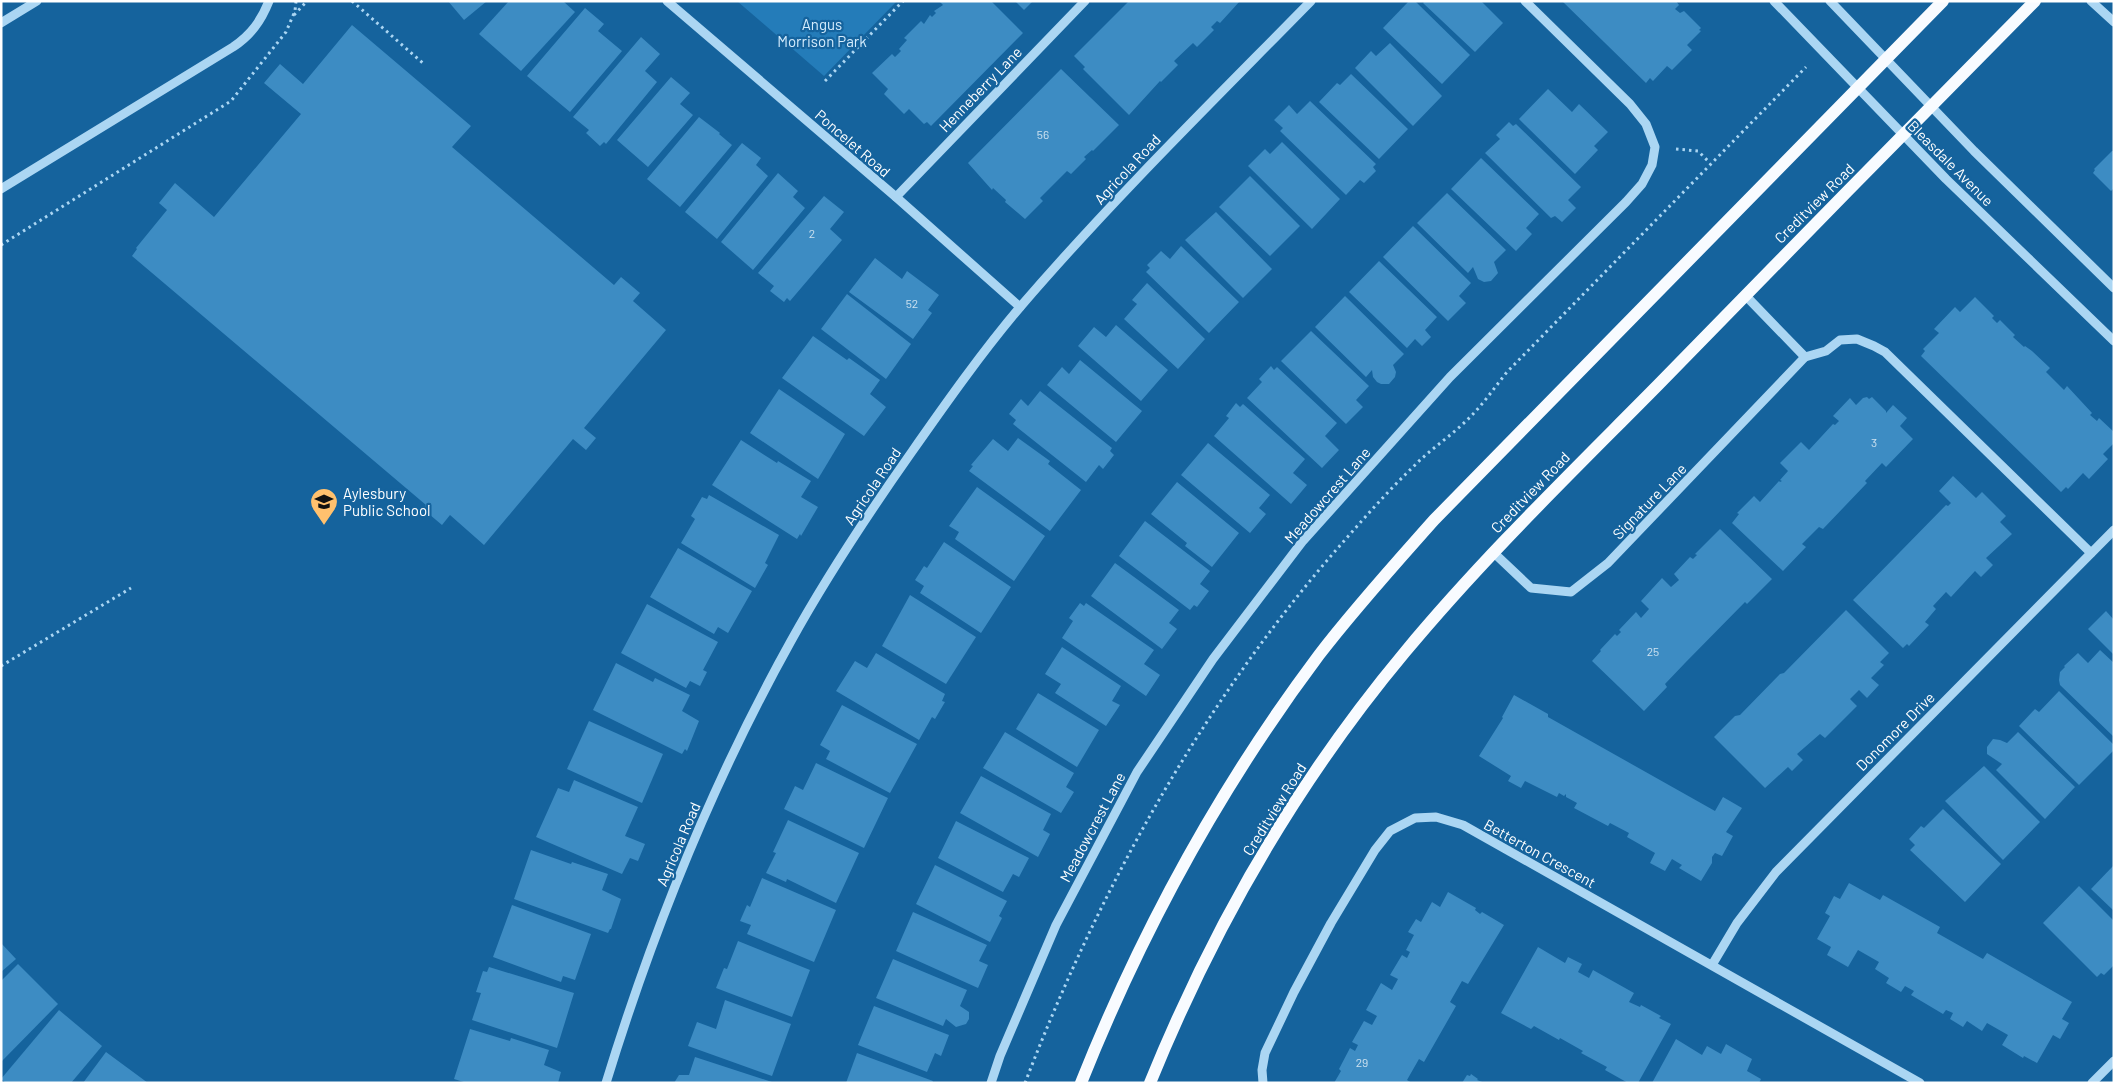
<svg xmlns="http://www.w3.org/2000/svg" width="2115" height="1084" font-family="Barlow,sans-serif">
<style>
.green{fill:#247cb9}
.building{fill:#3d8cc3}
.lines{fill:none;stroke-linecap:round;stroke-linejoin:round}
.path{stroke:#abd6f3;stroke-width:3;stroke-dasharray:2.5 4;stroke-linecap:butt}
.minor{stroke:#abd6f3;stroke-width:9}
.major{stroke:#f8fbff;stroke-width:12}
.labels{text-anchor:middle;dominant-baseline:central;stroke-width:4.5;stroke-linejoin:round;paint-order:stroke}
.number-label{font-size:12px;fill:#cee2f0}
.park-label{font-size:15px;fill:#d4ecfd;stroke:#15639d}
.street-label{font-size:15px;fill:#fff;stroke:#15639d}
.poi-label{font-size:15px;fill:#fff;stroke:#15639d;text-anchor:start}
</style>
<rect width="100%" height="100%" fill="#15639d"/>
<polygon class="green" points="737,1 897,1 824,76"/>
<g class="building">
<polygon points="448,1 487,1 464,20"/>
<polygon points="509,1 563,1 575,12 521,71 479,34"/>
<polygon points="939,1 991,1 1023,33 931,126 927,122 924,124 909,109 904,114 884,94 888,89 872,73 892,54 895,57 901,51 899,49 907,40 904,38 921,21 924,24 930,15 932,17 936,13 934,11 943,5"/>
<polygon points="1015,1 1033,1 1024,10"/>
<polygon points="1129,1 1240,1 1220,23 1217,21 1211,27 1214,30 1197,47 1193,43 1174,61 1178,65 1161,82 1160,81 1129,115 1083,69 1085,67 1074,56"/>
<polygon points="1409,1 1415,1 1470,55 1442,84 1383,28"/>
<polygon points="1425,1 1481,1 1503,23 1475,52 1423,3"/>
<polygon points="1562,1 1676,1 1679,5 1675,9 1680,13 1684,11 1701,28 1699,30 1701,31 1687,45 1692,50 1672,70 1667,66 1653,81 1650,78 1646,83"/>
<polygon points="585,8 604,24 598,31 622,51 570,112 527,76"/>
<polygon points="352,25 471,126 452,147 614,285 621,277 640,293 633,301 666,330 584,428 596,438 586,450 573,439 484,545 450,515 442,525 423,509 426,505 132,256 137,249 136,248 167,210 159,203 175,183 214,217 301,114 264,83 280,64 303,84"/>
<polygon points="641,37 660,54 645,71 657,82 606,144 604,142 600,146 586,133 589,130 573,117"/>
<polygon points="1390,43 1442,96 1413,126 1355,68 1371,51 1376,56"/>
<polygon points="1061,69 1119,125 1093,151 1092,150 1084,157 1086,159 1071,174 1067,171 1040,198 1043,201 1025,219 1005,202 1006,200 993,188 992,190 968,163"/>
<polygon points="1351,74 1408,129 1379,159 1319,102 1337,83 1340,85"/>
<polygon points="671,77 690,93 680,104 693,115 648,167 617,140"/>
<polygon points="1548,89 1572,112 1579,104 1608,132 1594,146 1598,150 1575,174 1519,119"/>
<polygon points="1310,101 1376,164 1373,167 1376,171 1364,183 1360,180 1346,195 1280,131 1283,128 1274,120 1289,105 1297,114"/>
<polygon points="699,117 720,133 719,134 732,145 680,207 647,179"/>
<polygon points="1509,122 1513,126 1516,124 1517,125 1581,187 1568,200 1576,208 1562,222 1555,216 1551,218 1485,153 1500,139 1496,135"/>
<polygon points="1282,142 1340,199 1312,229 1248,166 1265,149 1270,154"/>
<polygon points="742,143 761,158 756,165 768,176 717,239 685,212"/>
<polygon points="2112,151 2114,151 2114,188 2111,191 2093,173 2095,170 2094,169"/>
<polygon points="1481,158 1539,214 1526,228 1532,234 1516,251 1451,189"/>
<polygon points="778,173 798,191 793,197 805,208 753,270 721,242"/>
<polygon points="1250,176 1300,226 1270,256 1219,207"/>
<polygon points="1447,193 1506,250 1494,262 1498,273 1491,281 1484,282 1478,279 1473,267 1468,273 1417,223"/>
<polygon points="824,196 844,212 830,229 842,240 790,301 787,298 784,302 770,291 774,286 758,273"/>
<polygon points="1216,212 1272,269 1243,298 1185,240"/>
<polygon points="1413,226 1471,283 1459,296 1466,303 1448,321 1383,257"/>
<polygon points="1181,246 1239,302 1209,333 1146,272 1150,268 1147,265 1161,251 1170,259"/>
<polygon points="875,258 902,279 907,271 939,295 928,310 932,313 913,339 849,292"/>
<polygon points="1379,261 1437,317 1425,330 1431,337 1422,346 1415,339 1407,348 1349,292"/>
<polygon points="1147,283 1205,339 1178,369 1124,319 1137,304 1132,300"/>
<polygon points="847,294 911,344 886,379 821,329"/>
<polygon points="1345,296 1404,354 1393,365 1396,372 1395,377 1389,384 1381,384 1377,382 1373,377 1372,370 1366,377 1315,327"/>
<polygon points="1975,297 1994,316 1992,318 1997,323 2000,320 2015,335 2013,337 2024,347 2025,346 2032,351 2050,368 2046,372 2064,390 2067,386 2092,413 2090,415 2097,421 2099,418 2114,432 2114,443 2103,454 2108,459 2089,479 2083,473 2068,489 2066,487 2061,492 1921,356 1925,351 1923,349 1939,333 1934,329 1955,307 1960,312"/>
<polygon points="1116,325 1168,370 1141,401 1078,346 1094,327 1106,337"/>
<polygon points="1311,331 1369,386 1356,400 1363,407 1346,424 1281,361"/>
<polygon points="813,336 847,360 849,358 880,380 870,394 886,407 864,436 782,378"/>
<polygon points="1080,360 1142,411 1116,442 1047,385 1062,367 1069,374"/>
<polygon points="1271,366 1274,370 1277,367 1337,423 1325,436 1339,450 1322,468 1247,398 1262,382 1259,379"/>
<polygon points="779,389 845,434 818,479 750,433"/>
<polygon points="1040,391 1112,448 1110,451 1114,455 1103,469 1099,465 1086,482 1013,424 1016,420 1009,414 1021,399 1028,406"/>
<polygon points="1867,397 1869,399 1872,397 1886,411 1886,413 1893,405 1907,418 1900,426 1913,439 1886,467 1882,463 1865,481 1867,483 1866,484 1823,529 1819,527 1802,544 1806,547 1783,571 1732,523 1739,514 1737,513 1754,496 1760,502 1779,481 1780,482 1782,481 1780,480 1788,471 1780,463 1801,442 1809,450 1833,424 1835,425 1839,421 1833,416 1850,398 1856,405 1863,398"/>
<polygon points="1236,403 1240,407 1243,404 1305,459 1293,473 1307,485 1291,504 1214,436 1229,418 1226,416"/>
<polygon points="1018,438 1050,461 1048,464 1081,490 1050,531 969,471 973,466 971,465 993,439 1008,451"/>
<polygon points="741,440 777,463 778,461 811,481 801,497 818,507 801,536 800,534 797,539 712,485"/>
<polygon points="1208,443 1270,495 1259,508 1266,514 1250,533 1181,475"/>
<polygon points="1953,476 1976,498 1982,492 2006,516 2000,522 2012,534 1986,558 1993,565 1981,577 1975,571 1951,597 1946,592 1933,606 1936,609 1925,622 1929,625 1909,646 1907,644 1903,648 1853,600 1946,505 1948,506 1951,503 1939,491"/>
<polygon points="1177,482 1239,533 1212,567 1185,546 1187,543 1151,514"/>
<polygon points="977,487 1045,536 1014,581 955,539 959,532 949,526"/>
<polygon points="709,495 779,535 765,563 768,565 755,588 681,543 695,519 691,516 702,497 707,499"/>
<polygon points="1145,521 1210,571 1200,584 1209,591 1197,607 1194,605 1190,610 1119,556"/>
<polygon points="1720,529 1772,579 1747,604 1745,602 1685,663 1665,684 1667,687 1644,711 1592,661 1601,651 1600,650 1615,634 1617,636 1621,632 1619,630 1636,612 1641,618 1649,609 1641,601 1662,578 1671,587 1679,580 1674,574 1690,557 1693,559 1697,555 1695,554"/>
<polygon points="944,542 1011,587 981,633 920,593 924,586 915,580 924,566 927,568"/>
<polygon points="678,548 752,591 728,633 718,627 714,634 650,597"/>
<polygon points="1115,563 1179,610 1169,623 1177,629 1162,649 1091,596"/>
<polygon points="910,595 976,637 946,684 882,646"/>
<polygon points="1080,603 1084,606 1086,603 1154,650 1144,664 1160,675 1146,696 1062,638 1073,621 1069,618"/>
<polygon points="647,604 718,642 703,670 707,672 700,686 690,681 686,688 621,653"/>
<polygon points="1846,610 1889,653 1880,662 1884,665 1871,678 1879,685 1867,698 1859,690 1850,699 1857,706 1825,738 1820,734 1797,754 1803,760 1792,771 1788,767 1765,788 1714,737 1735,716 1740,715 1780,674 1784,673"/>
<polygon points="2106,611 2114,620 2114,655 2088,629"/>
<polygon points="1062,647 1121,686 1112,701 1120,705 1106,726 1055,693 1061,684 1045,674"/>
<polygon points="2100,650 2114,663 2114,737 2060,685 2059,680 2060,672 2065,667 2064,666 2078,653 2088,663"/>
<polygon points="876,653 945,694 942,701 945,702 935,719 932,717 919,740 836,691 855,661 867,668"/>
<polygon points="616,663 653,682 655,678 690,695 682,711 699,721 687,751 685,749 682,754 593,710"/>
<polygon points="2059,691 2114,745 2114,750 2079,785 2019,726 2035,709 2039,712"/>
<polygon points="1038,693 1099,730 1077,767 1016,729"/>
<polygon points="1514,695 1548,714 1548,717 1715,811 1723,797 1742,808 1726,832 1733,836 1722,856 1715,853 1712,857 1712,863 1701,881 1679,868 1682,865 1672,859 1665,871 1650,863 1655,853 1627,837 1629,833 1610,823 1608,826 1574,808 1577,803 1566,797 1566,794 1564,796 1559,793 1557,797 1525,781 1521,788 1508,781 1511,776 1479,756 1503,718 1502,717"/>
<polygon points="842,705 917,744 890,793 826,759 830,751 820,745"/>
<polygon points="589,721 663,754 642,803 567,769"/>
<polygon points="1005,732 1074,773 1066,787 1074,792 1061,813 983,768"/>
<polygon points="2018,732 2075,787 2045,819 1996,770 2002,764 1987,754 1987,747 1993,739 2000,740 2007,743"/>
<polygon points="816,763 888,798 864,848 784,809 795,786 803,790"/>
<polygon points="1984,766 2040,822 2003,860 1945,801"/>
<polygon points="981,776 1051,814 1043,830 1050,834 1038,857 960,813"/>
<polygon points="574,780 638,807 625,836 645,844 638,861 630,858 622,874 536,837 558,788 569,792"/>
<polygon points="1943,809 2001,864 1965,902 1910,850 1915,845 1909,839 1921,826 1924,828"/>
<polygon points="788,820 859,853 836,903 787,879 786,882 766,873 776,853 773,852"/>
<polygon points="956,821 1029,858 1019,877 1013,874 1003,892 938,858"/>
<polygon points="531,850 571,864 572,862 608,874 602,890 621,899 611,929 610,929 608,933 514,899"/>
<polygon points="935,865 1007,901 999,916 1002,918 990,942 916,904"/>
<polygon points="2114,865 2114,911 2091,889"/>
<polygon points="762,878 836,910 814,962 747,934 751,925 740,921 747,905 750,907"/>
<polygon points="1849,883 1880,900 1883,895 1940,927 1937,933 1983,959 1987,953 2072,1002 2062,1019 2069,1023 2060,1039 2053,1035 2037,1063 2024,1056 2023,1058 2002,1045 2008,1035 1987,1023 1982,1031 1967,1021 1963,1027 1950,1019 1953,1013 1946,1010 1943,1014 1911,995 1914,991 1905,986 1901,992 1886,983 1889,978 1875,969 1879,962 1858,950 1848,967 1827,955 1831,947 1817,939 1830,916 1825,913 1834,896 1840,899"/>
<polygon points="2079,886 2114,921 2114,965 2104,975 2101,973 2097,977 2043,923"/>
<polygon points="1448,892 1476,908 1475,910 1480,914 1482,912 1504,925 1468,984 1462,981 1450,1002 1456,1006 1424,1062 1419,1059 1407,1080 1412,1083 1334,1083 1341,1071 1339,1069 1350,1048 1355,1051 1358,1045 1352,1042 1364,1021 1372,1025 1377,1016 1366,1010 1381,983 1392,990 1398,979 1390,975 1402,955 1407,958 1410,952 1406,950 1414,935 1408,932 1416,919 1421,922 1432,902 1440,907"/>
<polygon points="512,905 591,934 575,980 563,976 561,982 493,957"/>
<polygon points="913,912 987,945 979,961 988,965 978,988 896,951"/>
<polygon points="738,941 810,970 792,1017 716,988 724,968 727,969"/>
<polygon points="1,943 16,959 1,972"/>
<polygon points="1538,947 1565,963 1568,957 1582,964 1578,972 1589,978 1593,970 1634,993 1629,1002 1640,1007 1641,1005 1661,1016 1659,1018 1671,1024 1638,1083 1628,1083 1605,1070 1607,1067 1581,1053 1583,1051 1560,1038 1559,1040 1534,1026 1531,1029 1501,1013"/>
<polygon points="893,959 967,990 960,1006 969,1012 969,1019 966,1024 956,1027 946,1019 943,1026 876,998"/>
<polygon points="18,964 58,1004 1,1062 1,981"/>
<polygon points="489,967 574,993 557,1048 472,1020 481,993 476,992 483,971 487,972"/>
<polygon points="725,1000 791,1024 772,1076 688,1046 697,1022 716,1029"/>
<polygon points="874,1006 949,1035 941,1056 935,1053 927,1072 858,1045"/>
<polygon points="59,1010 102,1046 71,1083 6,1083 1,1079"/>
<polygon points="470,1029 510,1041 511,1038 549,1050 544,1065 561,1072 558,1083 467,1083 454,1079"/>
<polygon points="1676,1039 1702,1055 1707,1046 1721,1054 1726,1044 1752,1059 1747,1071 1761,1079 1759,1083 1652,1083"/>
<polygon points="106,1052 148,1083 83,1083"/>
<polygon points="857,1053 933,1081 932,1083 846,1083"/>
<polygon points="695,1057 772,1082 772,1083 674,1083 679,1075 689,1075"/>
<polygon points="1471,1074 1478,1079 1477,1080 1485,1083 1462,1083 1467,1075 1470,1076"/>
</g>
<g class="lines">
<g class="path">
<polyline points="352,1 425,65"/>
<polyline points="294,15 307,1"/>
<polyline points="825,81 903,1"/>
<polyline points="1676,149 1698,151 1710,163"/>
<polyline points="1,245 231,101 286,32 295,11 296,1"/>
<polyline points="1,666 131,588"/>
<path d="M1025 1083C1100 887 1205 698 1344 541 1366 516 1388 491 1412 468 1430 449 1453 435 1471 416 1484 403 1495 387 1507 372L1806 67"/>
</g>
<g class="minor">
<polyline points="667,1 896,197 1020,307"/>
<polyline points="1774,1 1946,179 2114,341"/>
<polyline points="1830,1 1974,151 2114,288"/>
<polyline points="2091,1 2114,22"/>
<polyline points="1,23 37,1"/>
<path d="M1 189 233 47C251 35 261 21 269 1"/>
<polyline points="896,197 1085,1"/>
<polyline points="1745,295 1805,357"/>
<polyline points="1494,553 1531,588 1571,592 1608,563 1805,357 1826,351 1840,340 1857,339 1874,346 1885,352 2091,553"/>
<polyline points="1712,965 1737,923 1776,872 2114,530"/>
<path d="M606 1083C653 930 713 781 791 641 827 576 868 514 911 453 946 403 982 352 1021 306 1113 199 1213 101 1311 1"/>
<polyline points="991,1083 1000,1056 1056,925 1137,772 1213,659 1302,542 1450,377 1626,202 1642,184 1652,165 1655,147 1646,124 1630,104 1525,1"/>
<polyline points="1263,1083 1262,1070 1265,1053 1294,992 1331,923 1375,850 1390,831 1415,818 1436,817 1463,825 1920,1083"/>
<polyline points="2092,1083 2114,1061"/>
</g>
<g class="major">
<path d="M1081 1083C1142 930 1220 787 1319 655 1355 608 1395 564 1434 520L1943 1"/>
<path d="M1150 1083C1213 928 1298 780 1405 652 1483 558 1572 472 1658 385 1783 256 1909 129 2035 1"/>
</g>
</g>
<defs>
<symbol id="school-pin" viewBox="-11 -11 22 30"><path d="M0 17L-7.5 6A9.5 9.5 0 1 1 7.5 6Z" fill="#ffc16e" stroke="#15639d"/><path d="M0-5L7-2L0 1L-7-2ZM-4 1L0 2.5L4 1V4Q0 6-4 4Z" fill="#111"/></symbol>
</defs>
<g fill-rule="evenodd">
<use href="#school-pin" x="308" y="486" width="32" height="43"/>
</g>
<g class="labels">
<g class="number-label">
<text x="1043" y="134">56</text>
<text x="812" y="233">2</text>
<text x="912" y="303">52</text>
<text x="1874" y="442">3</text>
<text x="1653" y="651">25</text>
<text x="1362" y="1062">29</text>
</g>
<g class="park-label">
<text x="822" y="24">Angus<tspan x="822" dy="17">Morrison Park</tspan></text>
</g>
<g class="street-label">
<text transform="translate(980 89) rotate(-46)">Henneberry Lane</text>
<text transform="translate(853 143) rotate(41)">Poncelet Road</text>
<text transform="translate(1951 163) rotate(45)">Bleasdale Avenue</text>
<text transform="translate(1127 169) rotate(-47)">Agricola Road</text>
<text transform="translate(1814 203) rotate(-45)">Creditview Road</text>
<text transform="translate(872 486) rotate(-56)">Agricola Road</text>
<text transform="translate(1530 492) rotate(-46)">Creditview Road</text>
<text transform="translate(1327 495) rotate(-49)">Meadowcrest Lane</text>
<text transform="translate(1649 501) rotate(-46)">Signature Lane</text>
<text transform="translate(1895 731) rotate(-45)">Donomore Drive</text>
<text transform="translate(1274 809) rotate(-58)">Creditview Road</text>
<text transform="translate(1092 827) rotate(-62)">Meadowcrest Lane</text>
<text transform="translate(678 844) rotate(-67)">Agricola Road</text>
<text transform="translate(1540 853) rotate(29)">Betterton Crescent</text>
</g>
<g class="poi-label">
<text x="343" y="493">Aylesbury<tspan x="343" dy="17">Public School</tspan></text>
</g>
</g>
<rect width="2115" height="1084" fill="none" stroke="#ffffff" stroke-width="5"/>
</svg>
